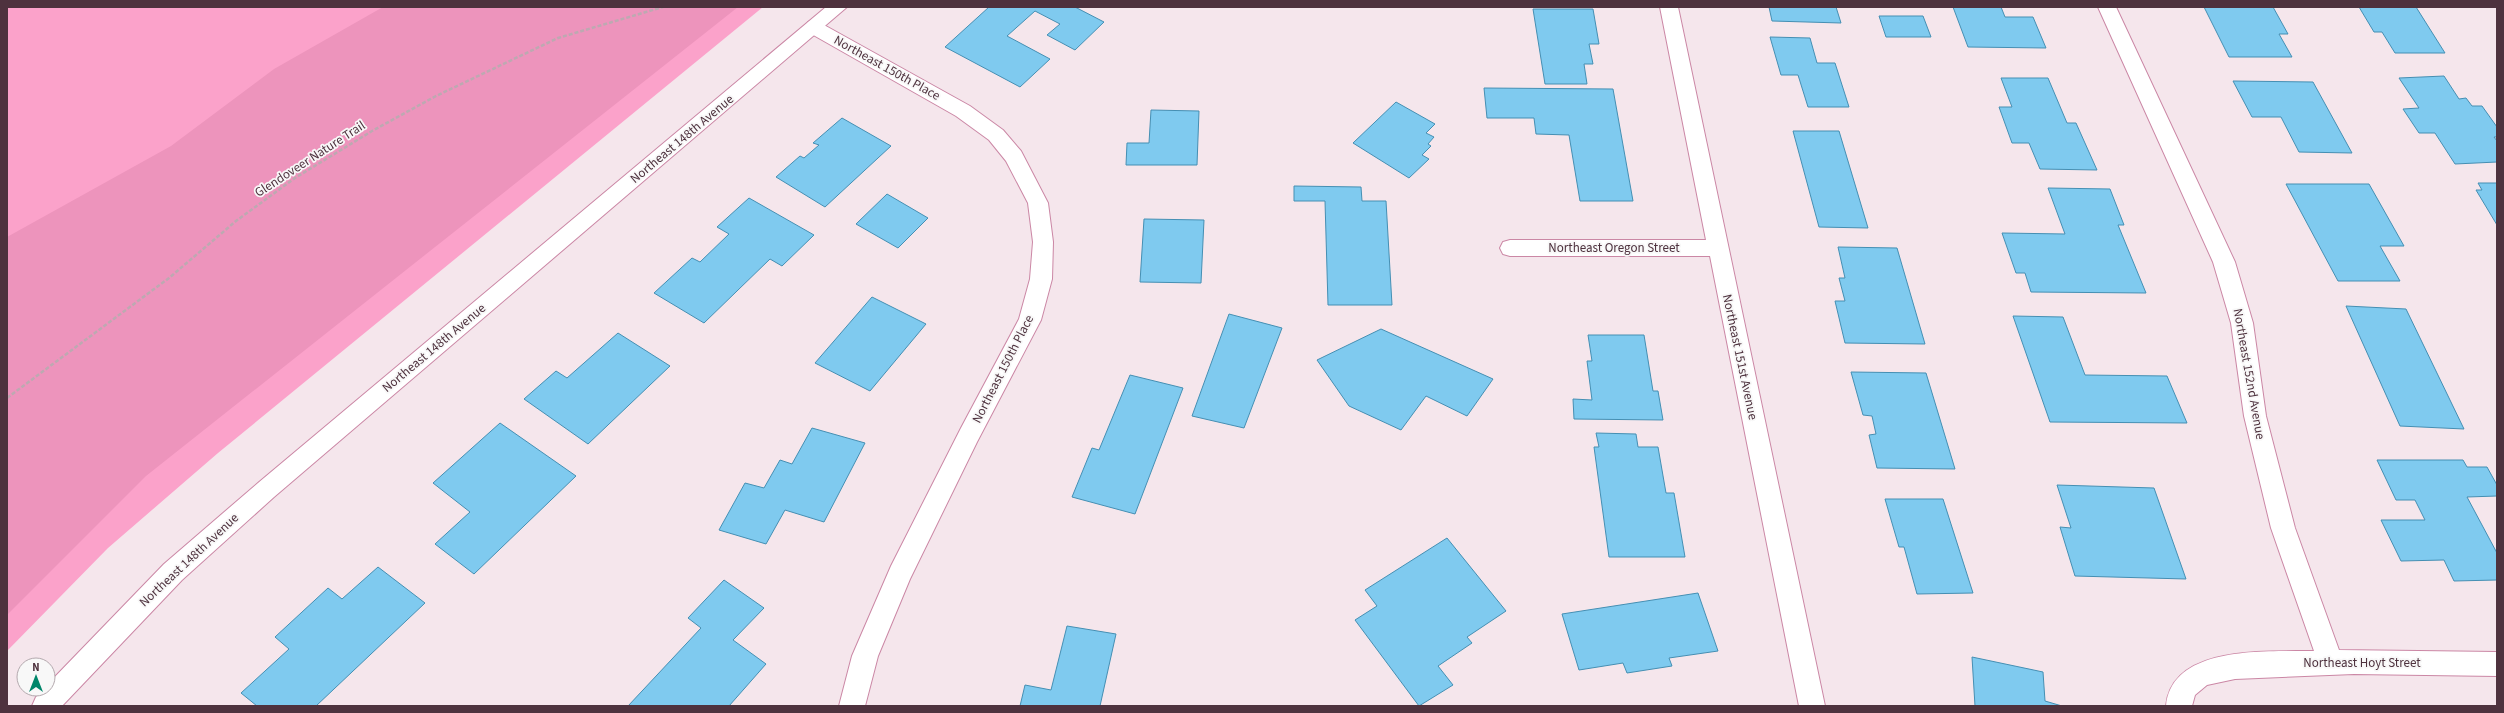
<svg xmlns="http://www.w3.org/2000/svg" width="2504" height="713" font-family="'Source Sans 3',sans-serif">
<style>
.green{fill:#fba2ca}
.forest{fill:#ed94bc}
.building{fill:#7fcaef;stroke:#458fb3}
.lines{fill:none;stroke-linecap:round;stroke-linejoin:round}
.street-casing{stroke:#cb87a5;stroke-width:2}
.secondary-casing{stroke:#cb87a5;stroke-width:2}
.path{stroke:#bda9b1;stroke-width:2.5;stroke-dasharray:4 2;stroke-linecap:butt}
.street{fill:#fff;fill-rule:evenodd}
.secondary{fill:#fff;fill-rule:evenodd}
.labels{text-anchor:middle;dominant-baseline:central;stroke-width:3.5;stroke-linejoin:round;paint-order:stroke}
.street-label{font-size:13px;fill:#4e323e;stroke:#f8f8f8}
</style>
<rect width="100%" height="100%" fill="#f5e6ec"/>
<polygon class="green" points="7,7 763,7 218,453 108,548 7,651"/>
<polygon class="forest" points="383,7 738,7 146,476 7,615 7,237 171,146 274,69"/>
<g class="building">
<polygon points="989,7 1075,7 1104,22 1075,50 1047,35 1060,24 1035,11 1007,36 1050,59 1020,87 945,47"/>
<polygon points="1769,7 1836,7 1841,23 1772,21"/>
<polygon points="1953,7 2001,7 2005,17 2033,17 2046,48 1968,47"/>
<polygon points="2204,7 2273,7 2288,34 2279,34 2292,57 2229,57"/>
<polygon points="2359,7 2416,7 2445,53 2395,53 2382,32 2374,32"/>
<polygon points="1533,9 1593,9 1599,44 1589,44 1593,64 1584,64 1587,84 1545,84"/>
<polygon points="1879,16 1923,16 1931,37 1886,37"/>
<polygon points="1770,37 1810,38 1817,63 1835,63 1849,107 1808,107 1798,75 1781,75"/>
<polygon points="2444,76 2459,99 2466,98 2472,106 2482,106 2497,127 2497,137 2494,137 2497,141 2497,162 2455,164 2435,133 2419,133 2403,109 2419,108 2399,78"/>
<polygon points="2001,78 2048,78 2067,123 2076,123 2097,170 2040,169 2029,143 2012,143 1999,107 2012,107"/>
<polygon points="2233,81 2313,82 2352,153 2299,152 2281,117 2252,117"/>
<polygon points="1484,88 1613,89 1633,201 1580,201 1569,135 1536,134 1534,118 1487,118"/>
<polygon points="1396,102 1435,124 1426,133 1434,137 1428,144 1431,146 1422,155 1429,159 1409,178 1353,143"/>
<polygon points="1151,110 1199,111 1197,165 1126,165 1127,143 1149,143"/>
<polygon points="842,118 891,146 825,207 776,177 800,156 804,158 819,145 813,143"/>
<polygon points="1793,131 1839,131 1868,228 1819,227"/>
<polygon points="2478,183 2497,183 2497,225 2476,190 2482,190"/>
<polygon points="2286,184 2369,184 2404,246 2380,246 2400,281 2338,281"/>
<polygon points="1294,186 1361,187 1362,201 1386,201 1392,305 1328,305 1325,201 1294,201"/>
<polygon points="2048,188 2110,189 2124,225 2118,225 2146,293 2031,292 2025,273 2016,273 2002,233 2065,234"/>
<polygon points="887,194 928,218 898,248 856,224"/>
<polygon points="749,198 814,235 782,266 770,259 704,323 654,293 692,258 700,262 729,234 717,227"/>
<polygon points="1144,219 1204,220 1201,283 1140,282"/>
<polygon points="1838,247 1897,248 1925,344 1845,343 1835,301 1845,301 1839,278 1845,278"/>
<polygon points="872,297 926,324 870,391 815,363"/>
<polygon points="2346,306 2406,309 2464,429 2400,426"/>
<polygon points="1229,314 1282,328 1244,428 1192,416"/>
<polygon points="2013,316 2063,317 2085,375 2167,376 2187,423 2050,422"/>
<polygon points="1381,329 1493,379 1467,416 1426,396 1401,430 1349,406 1317,360"/>
<polygon points="618,333 670,366 588,444 524,399 556,371 567,378"/>
<polygon points="1588,335 1644,335 1653,391 1658,391 1663,420 1574,419 1573,399 1592,400 1587,361 1592,361"/>
<polygon points="1851,372 1926,373 1955,469 1877,468 1869,435 1876,434 1872,416 1863,415"/>
<polygon points="1130,375 1183,388 1135,514 1072,497 1092,448 1099,450"/>
<polygon points="500,423 576,476 474,574 435,544 470,512 433,483"/>
<polygon points="812,428 865,443 824,522 785,510 766,544 719,530 745,483 764,488 780,460 792,464"/>
<polygon points="1596,433 1636,434 1638,447 1658,447 1666,493 1674,493 1685,557 1609,557 1594,447 1599,447"/>
<polygon points="2377,460 2463,460 2467,467 2487,467 2497,485 2497,496 2467,497 2497,553 2497,580 2454,581 2444,560 2401,561 2381,520 2425,520 2415,500 2396,500"/>
<polygon points="2057,485 2154,488 2186,579 2075,576 2060,527 2071,528"/>
<polygon points="1885,499 1943,499 1973,593 1917,594 1904,547 1899,547"/>
<polygon points="1447,538 1506,611 1467,637 1472,643 1438,666 1453,685 1419,706 1355,620 1377,606 1365,590"/>
<polygon points="378,567 425,603 316,706 257,706 241,693 289,649 275,637 328,588 342,599"/>
<polygon points="724,580 764,608 733,640 766,664 729,706 628,706 701,628 688,618"/>
<polygon points="1698,593 1718,651 1669,658 1672,666 1627,673 1623,663 1579,670 1562,614"/>
<polygon points="1067,626 1116,634 1100,706 1020,706 1025,685 1051,690"/>
<polygon points="1972,657 2043,672 2045,701 2062,706 1975,706"/>
</g>
<g class="lines">
<defs>
<g id="street">
<polygon points="1660,7 1678,7 1825,706 1799,706 1710,256 1510,256 1503,254 1500,248 1503,242 1510,240 1706,240"/>
<path d="M2098 7H2116L2235 262 2253 323 2266 416 2295 528 2339 650 2497 652V676L2354 674 2235 679 2207 685 2195 695 2192 706H2166C2172 644 2269 652 2314 651L2271 528 2244 416 2231 323 2213 262Z"/>
<polygon points="815,20 970,106 1003,130 1021,151 1048,203 1053,242 1052,279 1041,320 977,442 910,579 878,656 865,706 839,706 852,656 891,566 961,428 1019,319 1030,279 1033,242 1028,203 1006,161 989,140 956,116 808,32 806,27 808,22"/>
</g>
<polygon id="secondary" points="826,7 847,7 274,497 182,580 62,706 32,706 36,697 44,689 48,689 48,684 164,564 258,483"/>
</defs>
<use href="#street" class="street-casing"/>
<use href="#secondary" class="secondary-casing"/>
<polyline class="path" points="7,398 169,278 236,221 295,178 372,131 436,96 558,38 663,7"/>
<use href="#street" class="street"/>
<use href="#secondary" class="secondary"/>
</g>
<g class="labels">
<g class="street-label">
<text transform="translate(887 68) rotate(29)">Northeast 150th Place</text>
<text transform="translate(682 139) rotate(-40)">Northeast 148th Avenue</text>
<text transform="translate(310 159) rotate(-33)">Glendoveer Nature Trail</text>
<text x="1614" y="248">Northeast Oregon Street</text>
<text transform="translate(434 348) rotate(-40)">Northeast 148th Avenue</text>
<text transform="translate(1740 357) rotate(78)">Northeast 151st Avenue</text>
<text transform="translate(1003 369) rotate(-63)">Northeast 150th Place</text>
<text transform="translate(2249 374) rotate(80)">Northeast 152nd Avenue</text>
<text transform="translate(189 560) rotate(-43)">Northeast 148th Avenue</text>
<text x="2362" y="663">Northeast Hoyt Street</text>
</g>
</g>
<rect width="2504" height="713" fill="none" stroke="#4e323e" stroke-width="16"/>
<g transform="translate(36 677)"><circle r="19" fill="#f8f8f8" stroke="#b4a9ae"/>
<path d="M0-3L7 15L0 10L-7 15Z" fill="#00866a"/>
<text y="-6" font-size="11" font-weight="bold" text-anchor="middle" fill="#4e323e">N</text>
</g>
</svg>
